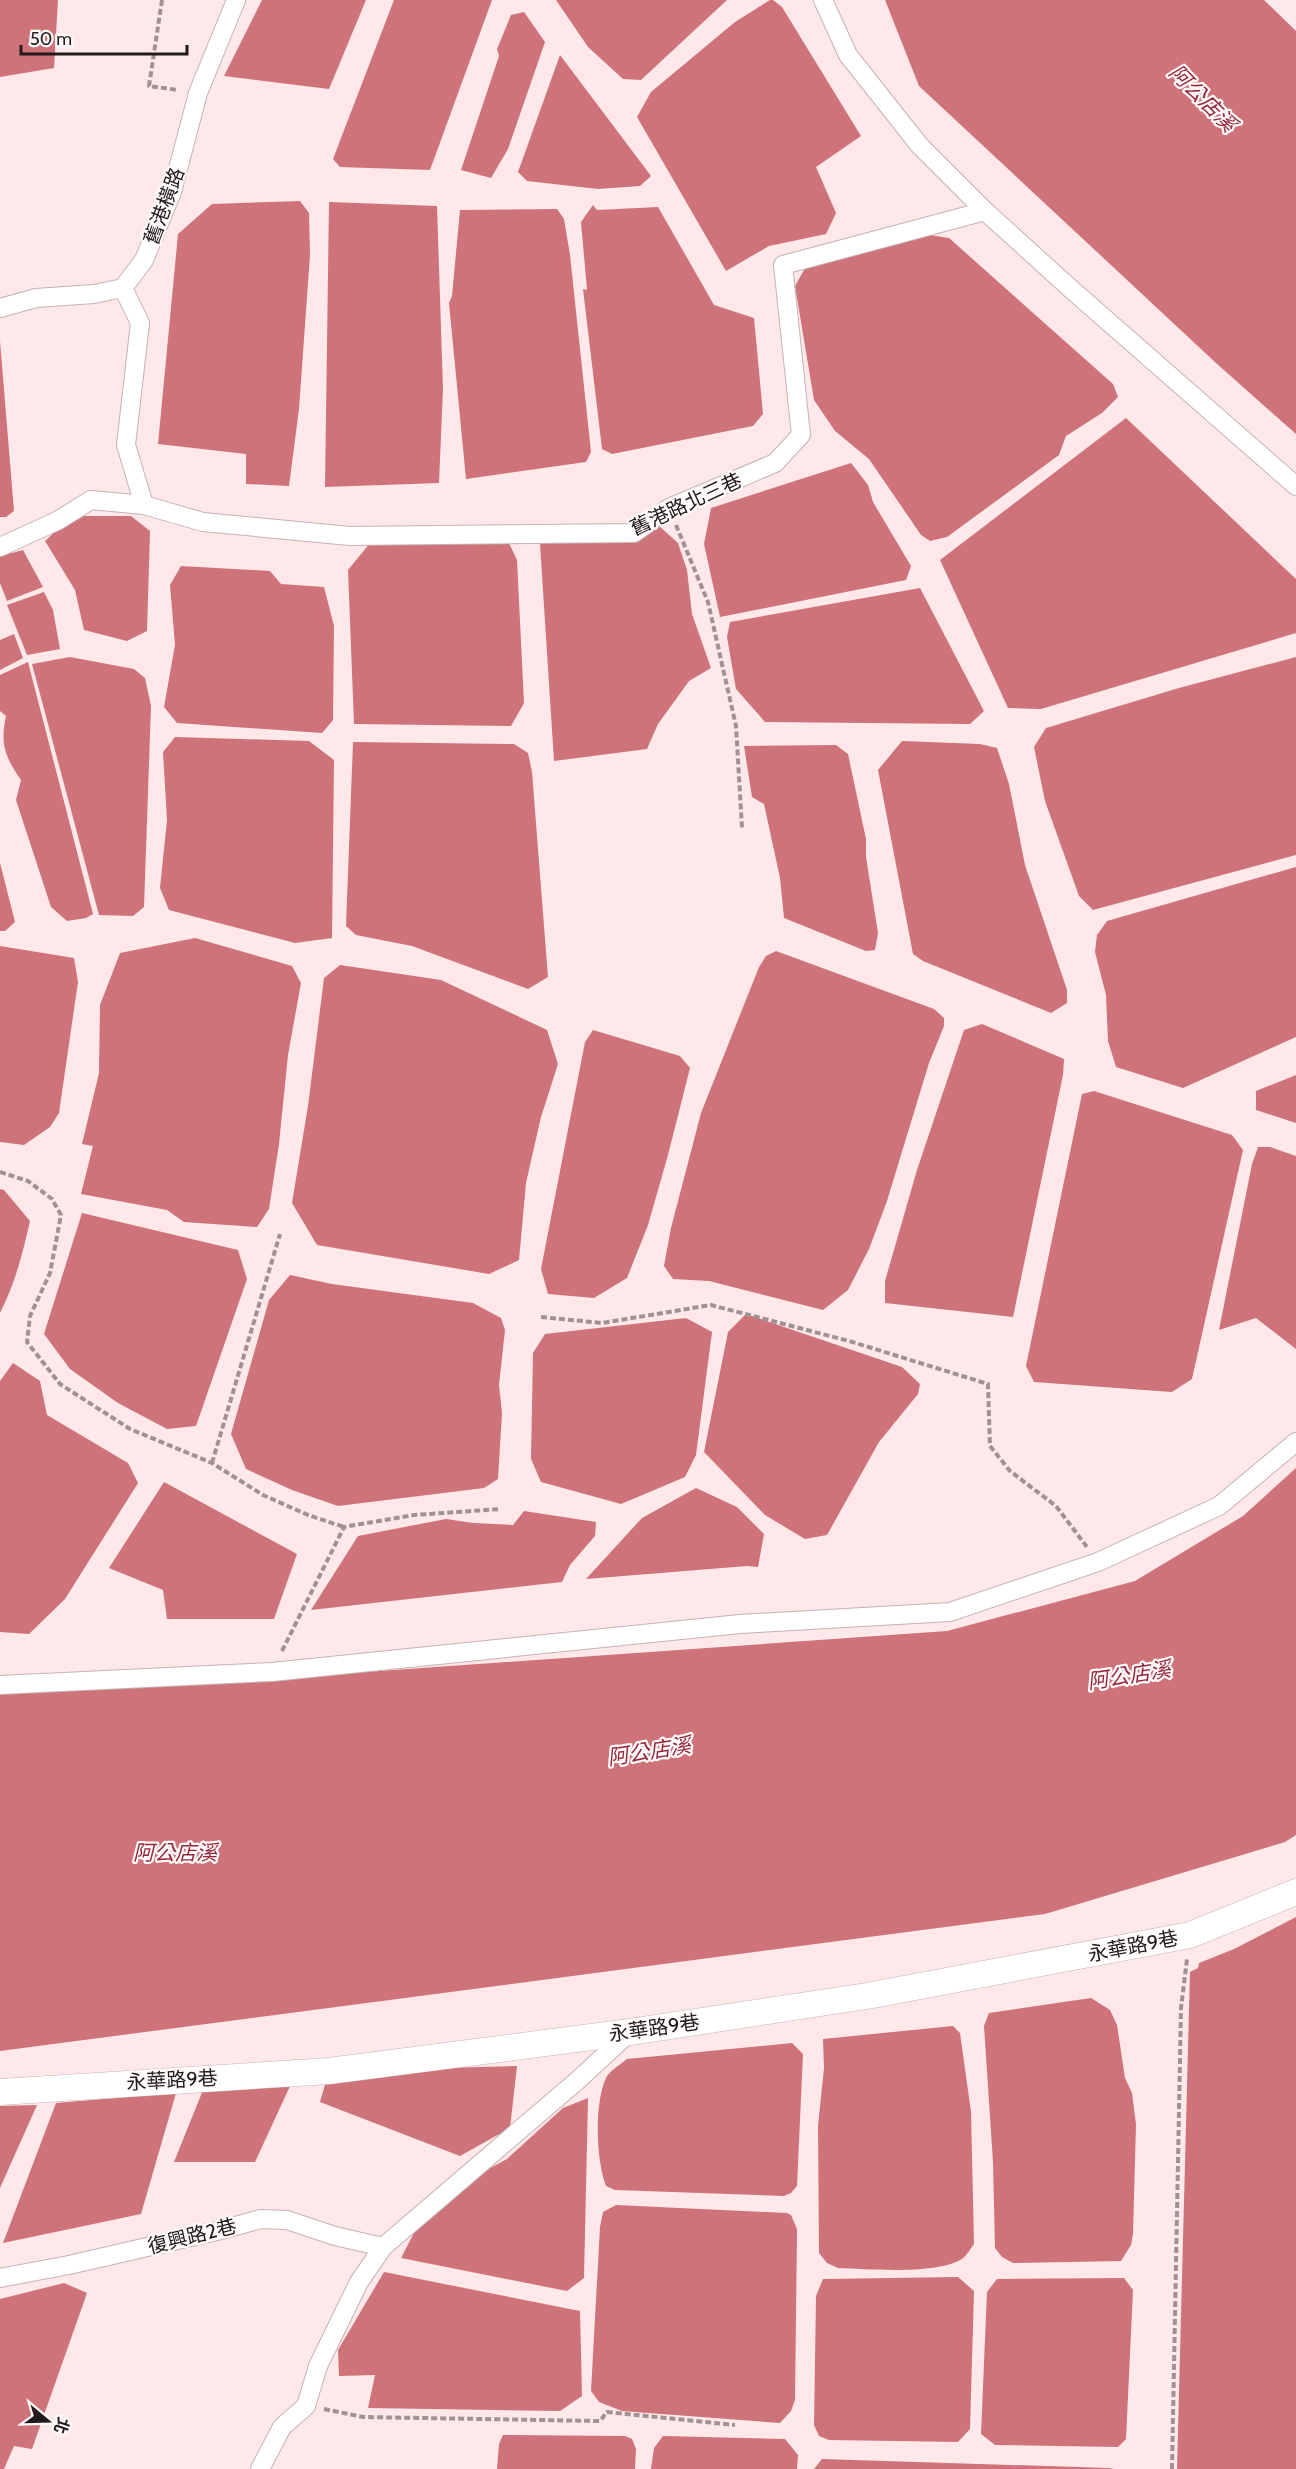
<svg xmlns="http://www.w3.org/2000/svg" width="1296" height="2469" font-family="Cabin,'Noto Sans TC',sans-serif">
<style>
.water{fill:#ce737a}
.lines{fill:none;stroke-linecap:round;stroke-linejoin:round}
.street-casing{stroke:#c6b2b3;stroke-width:20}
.secondary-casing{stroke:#c6b2b3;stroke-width:27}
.path{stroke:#a19192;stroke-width:4;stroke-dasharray:6 3;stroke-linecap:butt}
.street{stroke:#fff;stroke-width:18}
.secondary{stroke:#fff;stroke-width:26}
.labels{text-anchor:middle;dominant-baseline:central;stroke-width:4.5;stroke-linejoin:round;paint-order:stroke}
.street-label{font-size:20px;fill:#221a1b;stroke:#fefafa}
.water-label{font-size:21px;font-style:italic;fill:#942639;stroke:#fefafa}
</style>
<rect width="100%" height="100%" fill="#fee8e9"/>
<g class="water">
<polygon points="0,0 58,0 54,68 0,77"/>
<polygon points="262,0 366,0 329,89 224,76"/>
<polygon points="394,0 492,0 430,170 340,167 333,159"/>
<polygon points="556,0 727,0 641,80 623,79 588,47"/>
<polygon points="770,0 773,0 782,7 861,136 816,167 836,213 826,234 769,246 726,271 637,117 651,92 735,22"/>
<polygon points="885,0 1264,0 1296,31 1296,434 1216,363 919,86"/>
<polygon points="524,12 545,42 508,149 491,178 461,170 499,56 497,49 511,15"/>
<polygon points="560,55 651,176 640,186 598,189 527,181 518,172"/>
<polygon points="300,201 309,213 310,255 299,409 289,486 246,484 246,454 158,444 178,234 212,204"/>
<polygon points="329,202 437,206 443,389 439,483 325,487"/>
<polygon points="593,205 597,210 658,207 714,305 754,318 763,414 753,426 612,454 602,449 583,289 587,290 581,222"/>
<polygon points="557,209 564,219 570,255 591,452 586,462 466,479 449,303 452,296 460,210"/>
<polygon points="929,235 949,238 1113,384 1118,397 1102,413 1066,436 1059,455 947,537 930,541 921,535 869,459 835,431 814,400 795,286 804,270 850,247"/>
<polygon points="0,341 14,511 6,517 0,517"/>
<polygon points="1126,418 1296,579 1296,633 1041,709 1008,708 940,560"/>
<polygon points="851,463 868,485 873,502 911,566 906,580 720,617 704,544 711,508"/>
<polygon points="72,516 131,516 150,531 147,631 127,641 84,630 75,590 45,541"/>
<polygon points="659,526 678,543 687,570 692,614 711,668 689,681 658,724 647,749 554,761 540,544"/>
<polygon points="370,543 509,543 517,560 524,703 511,726 354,724 348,570"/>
<polygon points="23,550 43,587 7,601 0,583 0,556"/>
<polygon points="181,566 270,571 281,584 324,587 334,626 333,720 322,733 177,723 164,707 175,645 170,585"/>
<polygon points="920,588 984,711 970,724 765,722 736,689 727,637 730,622"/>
<polygon points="44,592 53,610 60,649 27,655 7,605"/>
<polygon points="14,634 23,658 0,670 0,640"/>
<polygon points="70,657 134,669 145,678 151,706 144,907 133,916 99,915 32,664"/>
<polygon points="1296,657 1296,855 1093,910 1079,896 1045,801 1034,747 1046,728 1179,688"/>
<path d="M28 662 93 914 86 918 67 921 51 907 16 800 21 780C5 757 0 744 6 716L0 711V675Z"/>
<polygon points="175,737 309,741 334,760 332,938 295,943 169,910 160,888 167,820 163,752"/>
<polygon points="902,741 980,744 997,748 1009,784 1025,865 1067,990 1067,1003 1051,1013 923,961 913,954 878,770"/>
<polygon points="353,742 514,744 528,753 532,772 548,977 528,989 412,946 356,935 346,926"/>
<polygon points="836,745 848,754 866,839 866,857 878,933 875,950 866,951 784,918 780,878 764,804 752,797 744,746"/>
<polygon points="0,863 15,922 5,931 0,931"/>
<polygon points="1296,867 1296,1037 1183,1088 1116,1067 1108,1041 1106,995 1095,952 1097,935 1107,921"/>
<polygon points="195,938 292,966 301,983 288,1055 279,1144 269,1209 257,1227 184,1222 167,1210 81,1194 93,1146 82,1144 99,1073 100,1005 120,953"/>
<polygon points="0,946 74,958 78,982 59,1113 50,1127 24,1145 0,1142"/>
<polygon points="776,951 934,1009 944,1018 944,1026 929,1063 887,1201 869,1249 848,1290 823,1310 709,1281 673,1279 664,1266 671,1228 701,1113 759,967 766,956"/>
<polygon points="340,965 441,980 547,1030 558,1064 541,1117 526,1183 519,1260 489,1274 317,1245 292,1203 308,1106 324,978"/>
<polygon points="982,1024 1064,1059 1063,1075 1013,1317 885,1303 885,1281 917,1170 964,1030"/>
<polygon points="593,1030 680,1056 690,1068 668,1155 648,1225 627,1278 594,1298 548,1294 541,1269 585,1042"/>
<polygon points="1296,1075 1296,1123 1256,1110 1256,1091"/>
<polygon points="1094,1091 1232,1135 1243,1150 1192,1379 1172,1392 1034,1382 1026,1366 1082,1094"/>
<polygon points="1258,1147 1270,1147 1296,1156 1296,1349 1256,1318 1219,1330 1252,1164"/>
<path d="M0 1189 4 1190 30 1221C23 1252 15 1284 0 1313Z"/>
<polygon points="82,1213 238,1250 247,1279 196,1426 167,1429 118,1403 70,1369 44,1334"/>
<polygon points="290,1275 332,1284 473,1303 501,1318 505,1330 499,1385 502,1413 498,1479 484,1488 338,1506 292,1490 246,1469 231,1434 269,1300"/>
<polygon points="746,1314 902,1367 920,1384 918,1394 879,1442 827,1535 805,1539 765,1515 704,1452 728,1332"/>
<polygon points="686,1318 712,1332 696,1455 685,1477 621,1504 541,1482 531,1459 533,1353 545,1334"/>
<polygon points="13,1363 40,1381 47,1415 128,1463 138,1483 65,1599 29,1634 0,1632 0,1381"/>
<polygon points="1296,1468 1296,1835 1285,1842 1045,1914 0,2051 0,1688 309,1676 947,1631 1135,1581 1243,1516"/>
<polygon points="164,1482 297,1554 274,1619 167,1619 163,1590 109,1568"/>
<polygon points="696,1488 737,1507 764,1534 758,1567 747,1566 586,1579 642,1518"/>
<polygon points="524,1511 596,1522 595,1536 570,1565 562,1582 311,1610 358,1536 446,1519 473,1523 513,1525"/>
<polygon points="1296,1917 1296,2469 1177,2469 1190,1972 1198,1968 1199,1963 1234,1949"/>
<polygon points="1091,1998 1110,2010 1117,2025 1125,2078 1132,2093 1136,2124 1133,2234 1131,2245 1121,2261 1013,2263 1002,2257 995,2248 993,2162 984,2026 989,2013"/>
<path d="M953 2026 960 2033 971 2112 974 2244C970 2249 967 2255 962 2259 936 2275 869 2269 838 2268L827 2263 819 2253 818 2126 824 2068 823 2039Z"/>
<path d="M792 2043 803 2054 797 2186 791 2193 784 2196 615 2190 606 2186C596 2160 594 2104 606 2078 609 2071 620 2065 627 2059Z"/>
<polygon points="517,2066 510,2128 460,2156 320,2102 329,2071"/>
<polygon points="291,2084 255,2162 174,2162 203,2090"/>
<polygon points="176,2093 141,2214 3,2243 56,2103"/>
<polygon points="588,2098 584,2278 567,2291 401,2258 414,2233 468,2180 507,2159 563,2108"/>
<polygon points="37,2105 0,2188 0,2106"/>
<polygon points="616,2205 787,2213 791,2215 797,2229 795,2400 791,2411 780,2423 622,2411 599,2402 591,2391 600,2227 603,2212"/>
<polygon points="384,2272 580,2311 582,2396 560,2411 368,2408 375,2375 339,2376 338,2350"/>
<polygon points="958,2277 974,2291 970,2429 958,2442 829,2440 819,2436 814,2425 816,2296 823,2279"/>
<polygon points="1124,2278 1133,2290 1126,2439 1118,2447 995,2445 981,2434 987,2292 997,2279"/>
<polygon points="64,2283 87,2293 32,2449 14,2446 4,2469 0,2469 0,2299"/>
<polygon points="503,2435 625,2436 632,2439 636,2449 635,2469 497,2469 499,2444"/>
<polygon points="663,2436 785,2439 798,2455 797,2469 651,2469 654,2448"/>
<polygon points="822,2459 1109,2468 1114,2469 814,2469"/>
</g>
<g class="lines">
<defs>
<g id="street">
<polyline points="823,0 848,55 920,146 985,211 1071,289 1296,486"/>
<polyline points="123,288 140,323 126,445 144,505 203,522 350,536 634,533 669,508 775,463 801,435 783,265 985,211"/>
<polyline points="0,308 36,298 94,294 123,288 144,260 172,192 198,93 236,0"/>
<polyline points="0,547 57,521 91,500 144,505"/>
<polyline points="0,1685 272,1672 740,1624 950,1612 1098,1562 1219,1506 1296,1442"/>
<polyline points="0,2278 69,2265 221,2230 261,2219 287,2220 335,2236 383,2247"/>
<polyline points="260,2469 282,2427 306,2406 318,2366 359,2282 383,2247 578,2080 630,2032"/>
</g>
<polyline id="secondary" points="0,2092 329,2071 630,2032 867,1996 1190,1935 1296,1892"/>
</defs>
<use href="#street" class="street-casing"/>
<use href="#secondary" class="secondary-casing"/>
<g class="path">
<polyline points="162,0 149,86 178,90"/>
<polyline points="676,525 708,602 736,726 742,828"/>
<polyline points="0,1172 28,1181 52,1199 61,1215 50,1273 30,1316 27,1342 60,1384 130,1429 212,1463 263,1495 308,1515 344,1527"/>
<polyline points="541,1317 602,1323 711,1305 849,1341 988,1384 990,1446 1010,1471 1056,1506 1087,1547"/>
<polyline points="212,1463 280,1234"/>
<polyline points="282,1651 344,1527 414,1515 501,1509"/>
<polyline points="324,2409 363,2417 600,2421 607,2412 735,2425"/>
<polyline points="1172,2469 1181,2008 1187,1959"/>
</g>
<use href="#street" class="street"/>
<use href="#secondary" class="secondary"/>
</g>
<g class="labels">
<g class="street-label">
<text transform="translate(164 206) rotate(-70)">舊港橫路</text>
<text transform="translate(686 504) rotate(-25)">舊港路北三巷</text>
<text transform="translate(1133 1946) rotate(-11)">永華路9巷</text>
<text transform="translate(654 2028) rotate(-8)">永華路9巷</text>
<text transform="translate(172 2080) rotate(-3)">永華路9巷</text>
<text transform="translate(192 2236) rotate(-14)">復興路2巷</text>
</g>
<g class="water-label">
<text transform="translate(1203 98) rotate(45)">阿公店溪</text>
<text transform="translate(1129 1675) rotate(-9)">阿公店溪</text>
<text transform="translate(649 1751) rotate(-9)">阿公店溪</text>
<text x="175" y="1852">阿公店溪</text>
</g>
</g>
<g transform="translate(48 2421) rotate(109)" stroke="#fefafa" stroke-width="4.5" paint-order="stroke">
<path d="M0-4.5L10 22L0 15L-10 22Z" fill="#221a1b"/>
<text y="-9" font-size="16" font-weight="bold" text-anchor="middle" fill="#221a1b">北</text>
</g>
<path d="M21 45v9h166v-9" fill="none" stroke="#221a1b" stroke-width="3"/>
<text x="30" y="45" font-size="18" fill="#221a1b" stroke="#fefafa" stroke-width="4.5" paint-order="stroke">50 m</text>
</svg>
